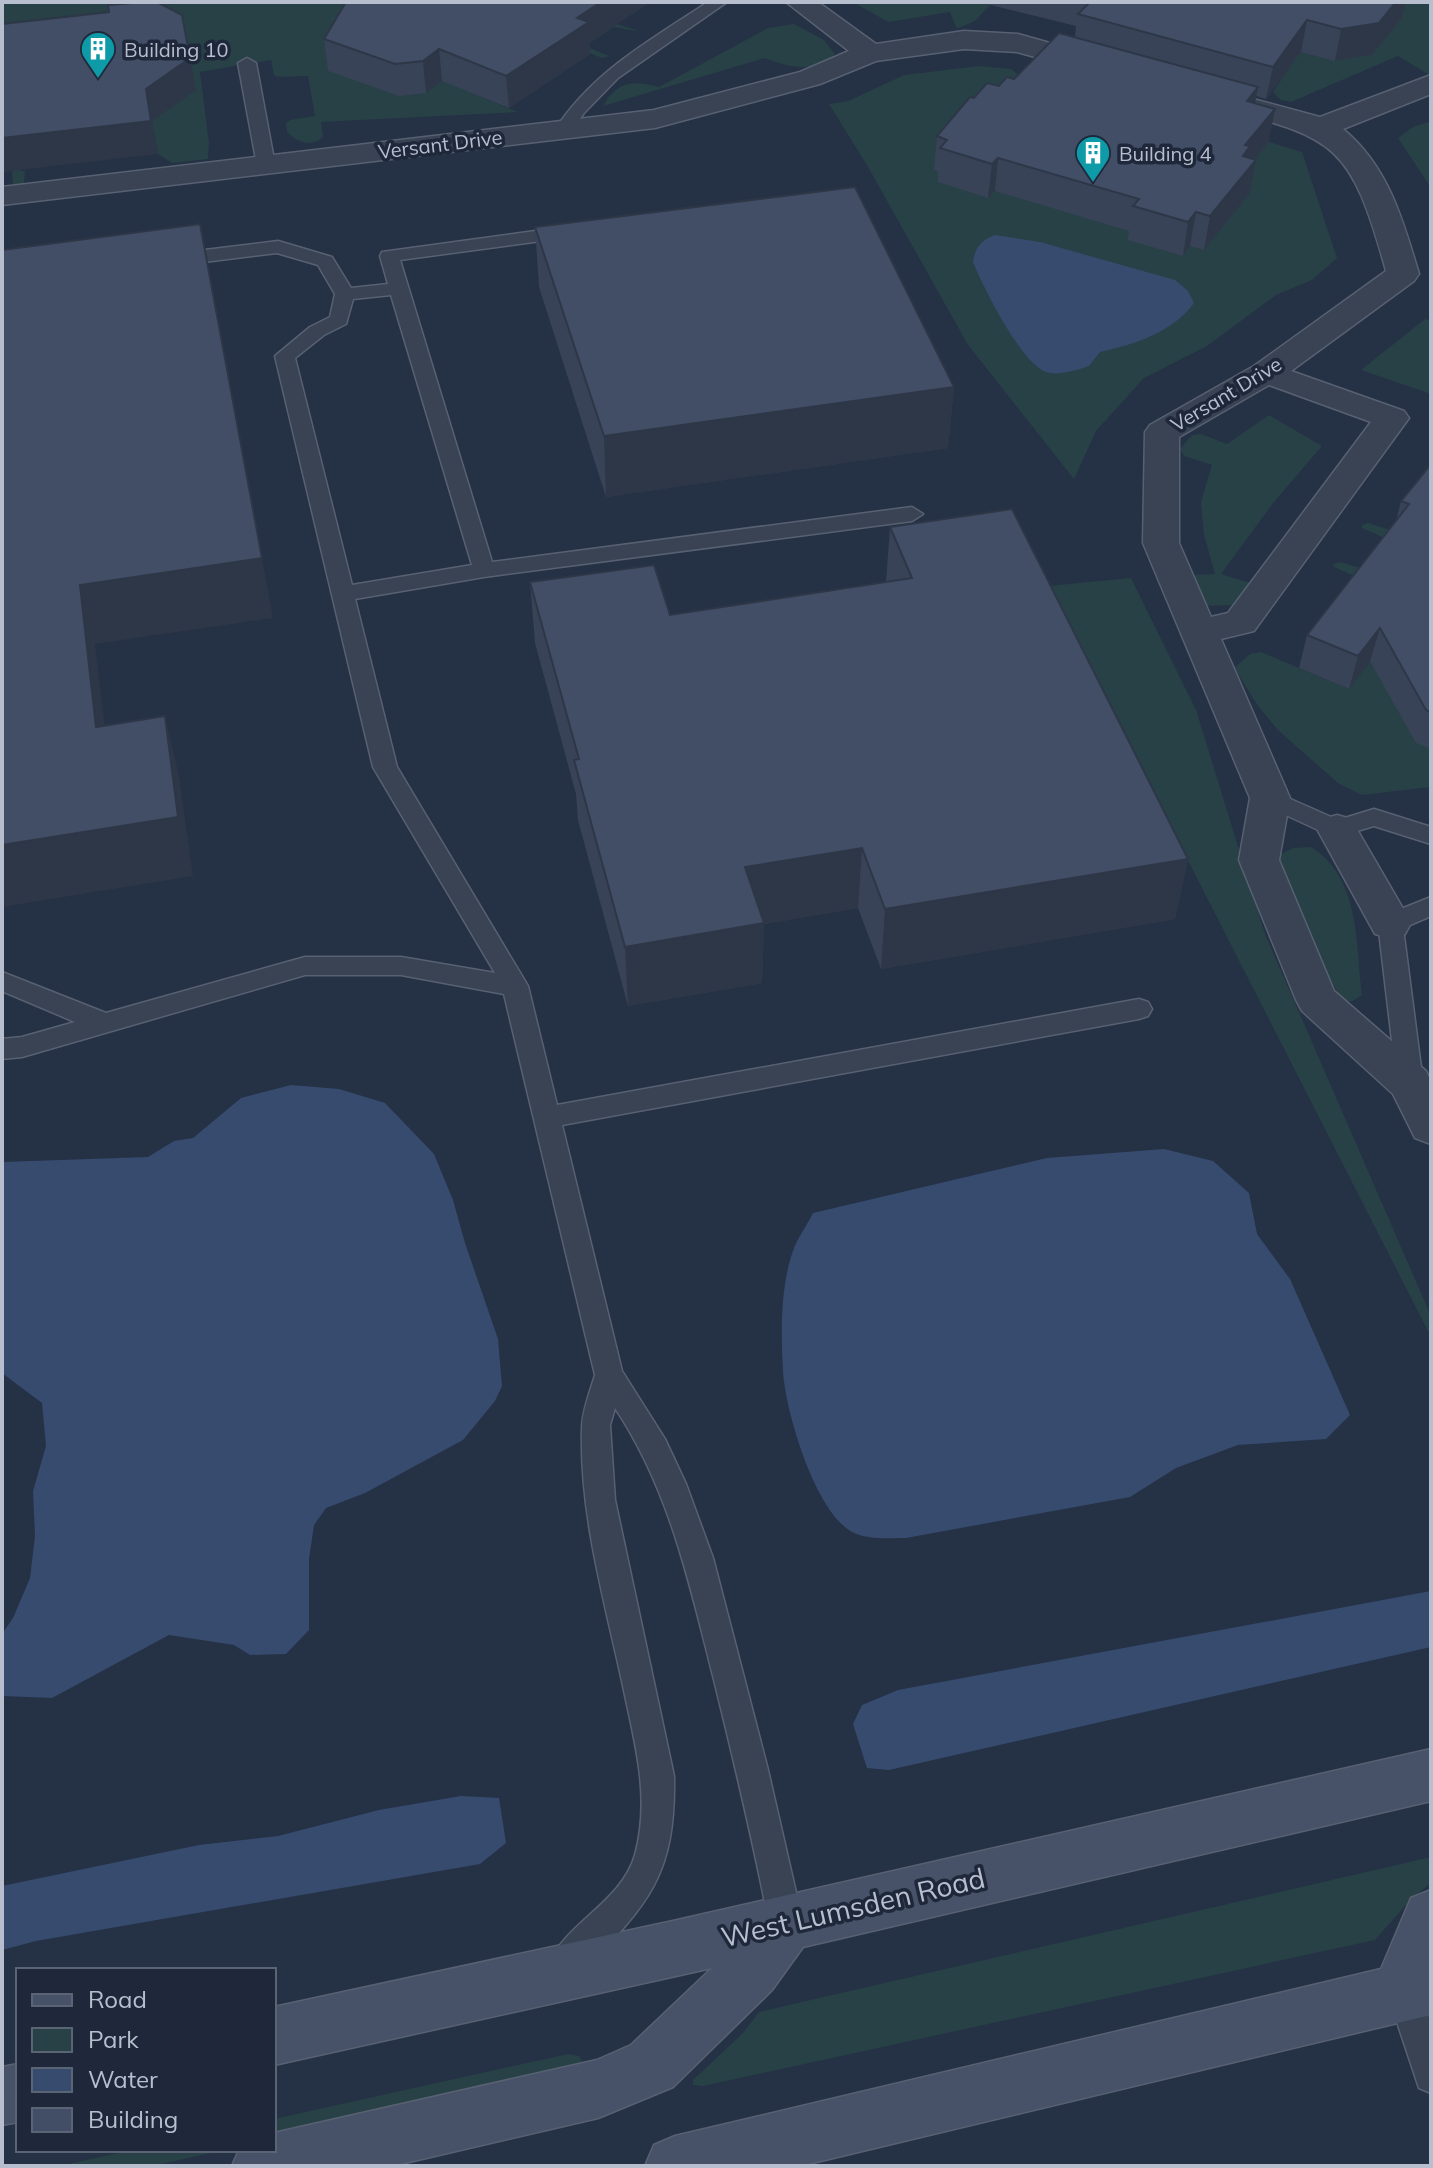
<svg xmlns="http://www.w3.org/2000/svg" width="1433" height="2168" font-family="Mulish,sans-serif">
<style>
.green{fill:#274146}
.water{fill:#374b6e}
.lines{fill:none;stroke-linecap:round;stroke-linejoin:round}
.service-casing{stroke:#586172;stroke-width:3}
.minor-casing{stroke:#586172;stroke-width:3}
.secondary-casing{stroke:#586172;stroke-width:3}
.service{fill:#394354;fill-rule:evenodd}
.minor{fill:#394354;fill-rule:evenodd}
.secondary{fill:#475268;fill-rule:evenodd}
.wall{fill:#384358}
.shaded-wall{fill:#2e3747}
.building{fill:#414e66;stroke:#2e3747;stroke-width:2}
.labels{text-anchor:middle;dominant-baseline:central;stroke-width:7;stroke-linejoin:round;paint-order:stroke}
.far-poi-label{font-size:20px;fill:#b7bfce;stroke:#1e283a;text-anchor:start}
.far-street-label{font-size:20px;fill:#b7bfce;stroke:#1e283a}
.near-street-label{font-size:28px;fill:#b7bfce;stroke:#1e283a}
</style>
<rect width="100%" height="100%" fill="#253145"/>
<g class="green">
<path d="M2 2H600L617 24 642 32 614 27 585 46 609 56 602 58 558 41 477 95 518 112 321 122 323 137C311 148 297 142 287 132L286 123 290 120 315 116 308 76 278 77 274 75 271 60 200 72 209 143 208 159 172 163 158 154 154 132 19 148 21 171H25L24 185H13L12 171 2 172Z"/>
<polygon points="853,2 988,2 991,4 975,21 959,28 956,27 950,12 888,22"/>
<polygon points="1081,2 1431,2 1431,76 1398,56 1291,102 1281,100 1273,92 1293,62"/>
<path d="M794 24 824 40 835 54C815 73 788 68 765 58L603 106C617 81 633 80 659 87L768 28Z"/>
<polygon points="979,66 1011,69 1035,88 1252,162 1269,142 1302,152 1337,258 1312,280 1276,295 1207,346 1144,378 1096,431 1074,479 968,345 868,167 829,104 848,101 904,75"/>
<polygon points="1431,121 1431,188 1398,138 1413,127"/>
<polygon points="1425,319 1431,321 1431,394 1361,370"/>
<polygon points="1269,415 1322,446 1274,502 1221,574 1250,583 1237,605 1201,606 1190,575 1215,574 1204,535 1201,502 1212,465 1184,456 1180,449 1192,435 1201,434 1227,444"/>
<polygon points="1368,523 1394,531 1431,549 1431,787 1362,795 1339,784 1278,730 1258,706 1234,668 1250,654 1261,652 1349,689 1372,659 1366,581 1334,567 1333,564 1341,562 1376,573 1398,544 1362,528 1362,525"/>
<polygon points="1131,578 1196,710 1265,934 1431,1316 1431,1337 1048,586"/>
<path d="M1311 847C1360 877 1356 944 1362 995L1353 1001H1343C1323 966 1275 894 1279 855L1293 848Z"/>
<polygon points="1431,1857 1431,1883 1413,1897 1375,1940 703,2086 693,2085 693,2080 743,2033 759,2012"/>
<polygon points="568,2054 579,2056 582,2061 580,2067 274,2139 274,2119"/>
<polygon points="132,2150 224,2150 153,2166 59,2166"/>
</g>
<g class="water">
<path d="M995 235 1040 242 1175 280 1188 291 1194 303C1172 333 1135 344 1100 352L1089 366C1077 370 1059 376 1046 372 1021 363 983 287 973 262 975 248 981 240 995 235Z"/>
<polygon points="291,1085 339,1089 385,1103 434,1154 453,1200 465,1243 498,1339 502,1386 495,1401 463,1440 365,1493 326,1508 314,1525 309,1559 309,1630 286,1654 250,1655 234,1645 169,1635 52,1698 2,1696 2,1634 13,1618 30,1578 35,1536 33,1491 46,1446 42,1403 2,1373 2,1162 148,1157 174,1141 193,1138 241,1098"/>
<path d="M1164 1149 1213 1161 1249 1193 1257 1234 1290 1279 1350 1415 1326 1439 1238 1445 1176 1468 1130 1497 906 1538C889 1538 867 1540 852 1532 815 1511 786 1413 783 1372 781 1335 780 1287 793 1251 797 1238 807 1226 813 1213L1047 1158Z"/>
<polygon points="1431,1591 1431,1647 889,1770 867,1768 853,1724 862,1705 898,1690"/>
<polygon points="461,1796 499,1798 506,1843 480,1864 36,1941 2,1950 2,1886 199,1845 278,1836 379,1810"/>
</g>
<g class="lines">
<defs>
<g id="service">
<path d="M708 2H727L618 78 584 113 570 134H558L555 130C593 71 651 40 708 2Z"/>
<polygon points="247,58 256,63 275,165 266,170 257,165 238,63"/>
<path d="M571 226 578 228 580 232 578 236 400 260 492 562 912 507 923 514 912 521 484 577 355 599 397 767 528 986 557 1105 1139 999 1148 1002 1152 1009 1148 1016 1139 1019 562 1125 622 1371 665 1439 686 1484 713 1558 768 1770 803 1923 798 1935 786 1940 774 1935 769 1923C753 1841 734 1761 714 1680 690 1586 670 1490 615 1408L610 1425 615 1500 674 1776C676 1879 646 1906 578 1976L566 1981 554 1976 549 1964C566 1922 621 1903 635 1855 649 1804 638 1755 627 1705 609 1615 579 1521 582 1428 582 1411 590 1392 595 1375L504 994 401 975H305L22 1057 2 1059V1039L22 1037 75 1022 2 991V972L106 1013 305 957H401L495 973 373 767 275 356 310 327 330 317 335 294 318 265 277 253 172 266 163 260 172 254 278 241 332 257 351 288 388 284 380 256 382 252ZM391 295 472 565 352 585 295 358 324 335 346 324 353 299Z"/>
<polygon points="1270,790 1338,820 1374,809 1431,827 1431,844 1374,826 1337,837 1329,835 1262,804 1258,798 1262,792"/>
<polygon points="1431,897 1431,916 1403,928 1423,1083 1419,1090 1410,1093 1401,1090 1397,1083 1378,923 1381,917"/>
<polygon points="1404,1975 1416,1980 1431,2023 1431,2093 1419,2088 1387,1992 1392,1980"/>
</g>
<g id="minor">
<polygon points="786,2 818,2 876,44 964,31 1018,34 1110,60 1114,66 1110,72 1100,75 1017,52 964,49 876,61 820,84 655,128 2,205 2,187 654,110 800,72 849,51"/>
<path d="M1431 75V94L1343 129C1388 166 1403 220 1419 274L1414 281 1291 371 1404 411 1409 418 1254 631 1221 639 1290 798 1279 860 1334 991 1426 1071 1431 1081V1144L1415 1138 1393 1094 1302 1011 1296 1000 1239 860 1250 798 1143 543 1145 432 1150 425 1254 366 1386 271C1349 137 1334 139 1206 104L1201 98 1206 92 1216 89 1320 117ZM1269 385 1371 422 1228 613 1211 617 1179 543V437Z"/>
<polygon points="1337,815 1351,819 1405,912 1411,923 1405,934 1390,938 1375,934 1317,829 1323,819"/>
</g>
<g id="secondary">
<polygon points="1431,1749 1431,1801 803,1947 772,1990 673,2087 598,2118 392,2166 232,2166 239,2150 274,2150 274,2133 597,2060 631,2045 712,1968 274,2065 274,2007 673,1921"/>
<polygon points="1431,1890 1431,2015 800,2166 645,2166 654,2145 675,2136 1381,1969 1411,1898"/>
<polygon points="18,2064 18,2122 2,2125 2,2067"/>
</g>
</defs>
<use href="#service" class="service-casing"/>
<use href="#minor" class="minor-casing"/>
<use href="#secondary" class="secondary-casing"/>
<use href="#service" class="service"/>
<use href="#minor" class="minor"/>
<use href="#secondary" class="secondary"/>
</g>
<g class="wall">
<polygon points="987,2 1406,2 1402,18 1372,55 1335,61 1301,52 1266,99 1256,96 1255,103 1269,142 1255,159 1250,193 1204,250 1190,246 1183,256 1128,240 1129,231 995,191 988,198 938,182 938,171 934,170 937,136 974,98 1014,79 1075,37 1076,26 987,4"/>
<polygon points="324,39 590,42 590,54 509,108 442,81 426,93 399,96 328,71"/>
<polygon points="535,227 954,387 948,448 606,497 539,287"/>
<polygon points="1431,464 1431,749 1416,743 1370,661 1349,689 1299,668 1307,635 1396,521 1401,501"/>
<polygon points="890,527 1188,859 1175,919 881,969 858,908 764,924 762,983 628,1006 578,820 576,794 535,643 530,582 670,615 886,582"/>
</g>
<g class="shaded-wall">
<polygon points="601,2 651,2 590,42 590,54 509,108 506,76 577,18"/>
<polygon points="1396,2 1406,2 1402,18 1372,55 1335,61 1341,29"/>
<polygon points="1307,20 1301,52 1266,99 1273,67"/>
<polygon points="439,49 442,81 426,93 423,61"/>
<polygon points="190,58 196,90 152,121 158,154 2,172 2,138 146,89"/>
<polygon points="1258,87 1252,120 1247,101"/>
<polygon points="1275,109 1269,142 1246,170 1256,160 1250,193 1204,250 1210,216 1245,145"/>
<polygon points="998,158 995,191 988,198 992,164"/>
<polygon points="1196,212 1190,246 1183,256 1188,222"/>
<polygon points="954,387 948,448 606,497 604,436"/>
<polygon points="262,558 273,618 95,644 112,787 96,727 80,585"/>
<polygon points="1380,628 1370,661 1349,689 1358,656"/>
<polygon points="165,716 179,776 193,876 2,907 2,845"/>
<polygon points="862,848 858,908 764,924 762,983 628,1006 625,947 745,867"/>
<polygon points="1188,859 1175,919 881,969 885,909"/>
</g>
<g class="building">
<polygon points="146,2 157,2 182,15 190,58 146,89 151,121 2,138 2,24 109,12 108,5"/>
<polygon points="346,2 601,2 577,18 589,22 506,76 439,49 423,61 395,64 324,39"/>
<polygon points="1090,2 1396,2 1379,23 1341,29 1307,20 1273,67 1078,14"/>
<polygon points="1059,33 1258,87 1247,101 1275,109 1245,145 1250,146 1243,156 1256,160 1210,216 1196,212 1188,222 1133,206 1139,199 998,158 992,164 940,148 947,140 937,136 970,97 974,98 987,83 999,86 1007,77 1014,79"/>
<polygon points="855,187 954,387 604,436 535,227"/>
<polygon points="200,224 262,558 80,585 96,727 165,716 178,817 2,845 2,250"/>
<polygon points="1431,464 1431,712 1426,710 1380,628 1358,656 1307,635 1409,504 1401,501"/>
<polygon points="1012,509 1188,859 885,909 862,848 745,867 764,923 625,947 574,760 579,759 530,582 654,565 670,615 912,578 890,527"/>
</g>
<defs>
<symbol id="building-pin" viewBox="-11 -11 22 30"><path d="M0 17L-7.5 6A9.5 9.5 0 1 1 7.5 6Z" fill="#0f9aa8" stroke="#1e283a"/><path d="M-4-6H4V6H1V3H-1V6H-4ZM-2.5-4.3h1.7v1.8h-1.7ZM.8-4.3h1.7v1.8H.8ZM-2.5-1h1.7V.8h-1.7ZM.8-1h1.7V.8H.8Z" fill="#fff"/></symbol>
</defs>
<g fill-rule="evenodd">
<use href="#building-pin" x="78" y="29" width="40" height="54"/>
<use href="#building-pin" x="1073" y="133" width="40" height="54"/>
</g>
<g class="labels">
<g class="far-poi-label">
<text x="124" y="49">Building 10</text>
<text x="1119" y="153">Building 4</text>
</g>
<g class="far-street-label">
<text transform="translate(440 144) rotate(-7)">Versant Drive</text>
<text transform="translate(1226 394) rotate(-31)">Versant Drive</text>
</g>
<g class="near-street-label">
<text transform="translate(853 1907) rotate(-13)">West Lumsden Road</text>
</g>
</g>
<rect width="1433" height="2168" fill="none" stroke="#b7bfce" stroke-width="8"/>
<rect x="16" y="1968" width="260" height="184" fill="#1e283a" stroke="#5b6475" stroke-width="2"/>
<rect x="32" y="1994" width="40" height="12" fill="#475268" stroke="#5b6475" stroke-width="2"/>
<text x="88" y="2008" font-size="24" fill="#b7bfce">Road</text>
<rect x="32" y="2028" width="40" height="24" fill="#274146" stroke="#5b6475" stroke-width="2"/>
<text x="88" y="2048" font-size="24" fill="#b7bfce">Park</text>
<rect x="32" y="2068" width="40" height="24" fill="#374b6e" stroke="#5b6475" stroke-width="2"/>
<text x="88" y="2088" font-size="24" fill="#b7bfce">Water</text>
<rect x="32" y="2108" width="40" height="24" fill="#414e66" stroke="#5b6475" stroke-width="2"/>
<text x="88" y="2128" font-size="24" fill="#b7bfce">Building</text>
</svg>
